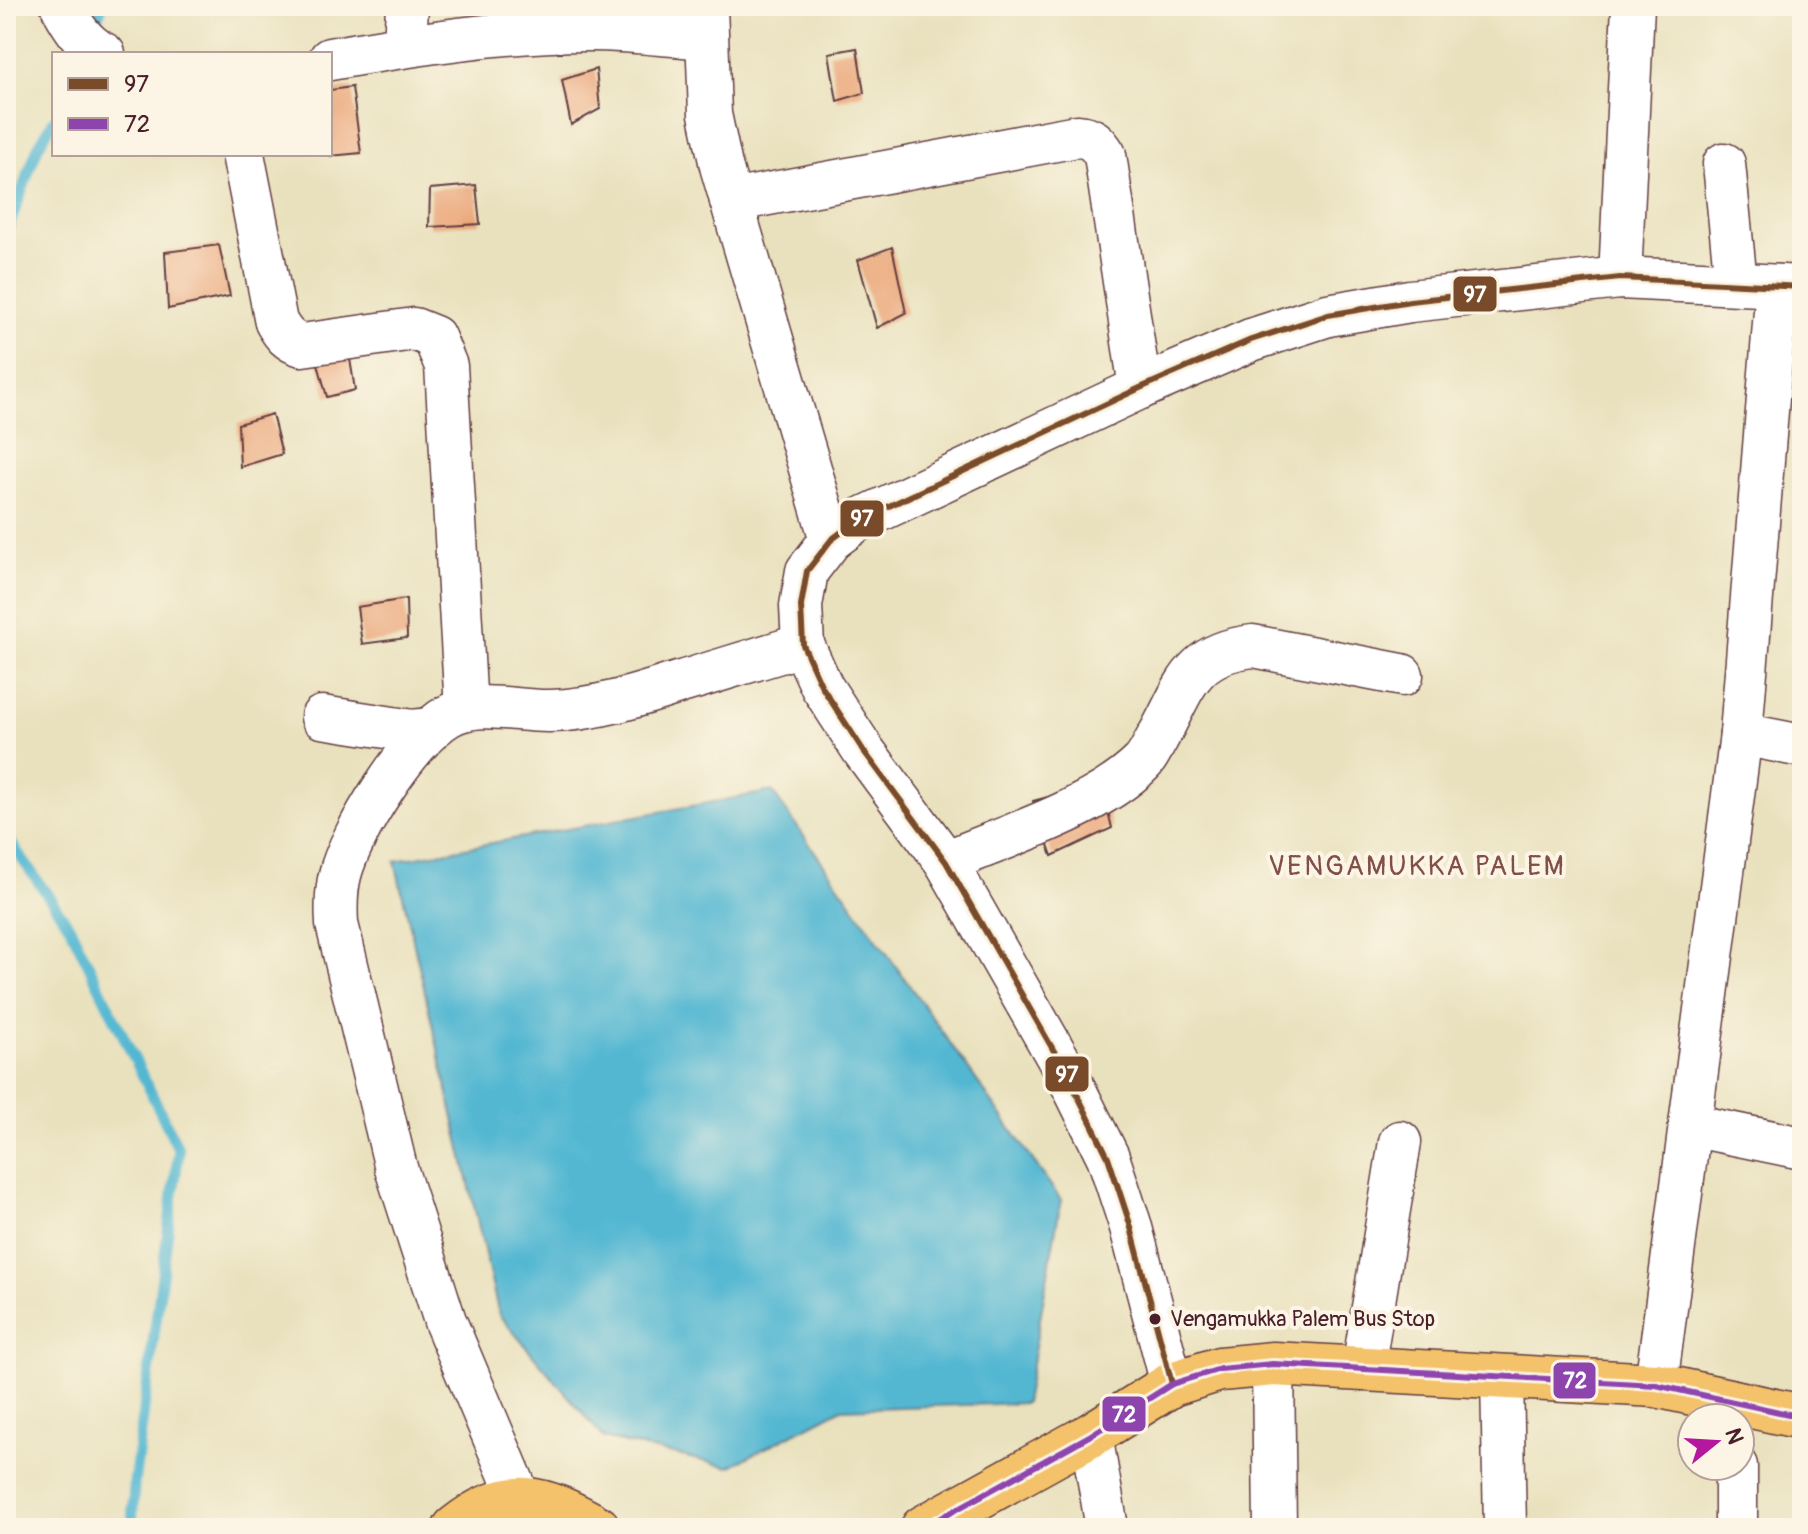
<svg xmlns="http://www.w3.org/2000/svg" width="1808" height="1534" font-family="Pangolin,sans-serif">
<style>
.water{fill:#53b7d2;stroke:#4e6b7e;stroke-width:2}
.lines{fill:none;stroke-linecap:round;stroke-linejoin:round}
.stream{stroke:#53b7d2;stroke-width:11}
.building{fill:#eba87b}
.minor-casing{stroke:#623c41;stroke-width:45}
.major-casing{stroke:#623c41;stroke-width:47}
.minor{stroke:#fff;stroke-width:42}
.major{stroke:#f3c26a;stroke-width:44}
.bus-1-casing{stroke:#fcf5e5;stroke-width:12}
.bus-2-casing{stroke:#fcf5e5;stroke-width:12}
.bus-1{stroke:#7a4b2a;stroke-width:6}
.bus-2{stroke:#8e44ad;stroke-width:6}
.bus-dot{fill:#4a1f2b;stroke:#fcf5e5;stroke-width:3}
.labels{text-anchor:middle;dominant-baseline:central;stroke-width:8;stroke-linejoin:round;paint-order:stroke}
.bus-label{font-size:22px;fill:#4a1f2b;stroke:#fcf5e5;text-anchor:start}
.quarter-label{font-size:28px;letter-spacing:2px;fill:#824f47;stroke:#fcf5e5}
.line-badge{stroke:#fcf5e5;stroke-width:3}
.badge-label{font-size:22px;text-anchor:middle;font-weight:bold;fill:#fff}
</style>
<rect width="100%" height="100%" fill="#fcf5e5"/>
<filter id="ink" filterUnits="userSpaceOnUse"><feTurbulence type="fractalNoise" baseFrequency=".0125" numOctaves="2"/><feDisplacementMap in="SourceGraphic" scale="16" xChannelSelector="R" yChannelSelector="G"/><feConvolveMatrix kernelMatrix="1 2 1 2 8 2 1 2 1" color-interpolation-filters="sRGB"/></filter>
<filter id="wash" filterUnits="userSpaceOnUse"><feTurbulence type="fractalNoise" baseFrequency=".006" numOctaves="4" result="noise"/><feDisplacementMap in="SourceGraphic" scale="32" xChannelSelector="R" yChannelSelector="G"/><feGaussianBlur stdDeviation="1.8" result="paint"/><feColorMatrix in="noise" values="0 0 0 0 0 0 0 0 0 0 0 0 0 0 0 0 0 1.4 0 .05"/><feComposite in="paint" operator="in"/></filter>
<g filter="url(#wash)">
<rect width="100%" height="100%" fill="#e9e1bd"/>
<polygon class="water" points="772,791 1061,1200 1025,1403 840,1409 729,1467 604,1438 499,1315 395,861"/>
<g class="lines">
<g class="stream">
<polyline points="91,35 102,6"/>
<polyline points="6,234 38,147 54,120"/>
<polyline points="6,836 70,927 179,1150 134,1483 132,1528"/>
</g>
</g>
<g id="blocks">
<g class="building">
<polygon points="857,48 864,93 837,101 829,53"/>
<polygon points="596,69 600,109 571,125 562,80"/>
<polygon points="352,87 361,153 330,156 330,90"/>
<polygon points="476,185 480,224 429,227 430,189"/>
<polygon points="219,245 230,296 168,309 165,252"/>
<polygon points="892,247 906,313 877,328 858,260"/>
<polygon points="349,353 355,390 327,397 317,360"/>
<polygon points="272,414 282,454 240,467 238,424"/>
<polygon points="406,599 407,638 362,644 357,607"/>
<polygon points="1101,783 1112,828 1052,856 1033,801"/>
</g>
</g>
</g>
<g filter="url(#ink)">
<use href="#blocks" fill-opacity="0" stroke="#623c41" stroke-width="2"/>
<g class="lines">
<defs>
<g id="minor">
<path d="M62 6C72 25 84 44 104 54"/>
<polyline points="706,6 710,114 721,166 831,540"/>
<polyline points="405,46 407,6"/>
<path d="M330 59C415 44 504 30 590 30 629 30 668 35 706 38"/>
<path d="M243 154 276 322C283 334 288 341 302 345L414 329 434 337 446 366 466 709"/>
<polyline points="1724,164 1736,283"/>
<path d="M731 201 1077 136C1092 137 1097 142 1105 155L1140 388"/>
<polyline points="1620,278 1633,6"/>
<polyline points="322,717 412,731 431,729"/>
<polyline points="1741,734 1802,746"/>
<path d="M946 862C1006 836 1096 809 1142 763 1149 756 1153 745 1158 737 1186 687 1189 653 1253 646L1402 675"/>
<polyline points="1690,1125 1802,1148"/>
<polyline points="1273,1364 1275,1528"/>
<polyline points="1363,1369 1400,1142"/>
<polyline points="1502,1377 1505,1528"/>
<polyline points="1172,1384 1130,1224 1108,1157 1067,1074 946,862 863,750 822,687 803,645 801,606 807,571 831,540 855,522 1140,388 1251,340 1328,315 1410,301 1620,278 1802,287"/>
<polyline points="1656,1385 1741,734 1777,286"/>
<polyline points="1091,1435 1107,1528"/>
<polyline points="1736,1466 1736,1528"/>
<path d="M520 1499 445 1321 396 1168 337 924C336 907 336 891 340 875 350 833 410 738 448 716 478 699 517 712 550 711 595 710 638 696 681 682 721 670 762 657 803 645"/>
</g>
<g id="major">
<path d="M455 1528C509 1484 544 1497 598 1528"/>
<polyline points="923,1528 1091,1435 1172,1384 1220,1369 1273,1364 1656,1385 1802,1417"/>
</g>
</defs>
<use href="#minor" class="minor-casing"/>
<use href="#major" class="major-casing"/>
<use href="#minor" class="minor"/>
<use href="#major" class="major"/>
<defs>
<polyline id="bus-1" points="1172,1384 1130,1224 1108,1157 1067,1074 946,862 863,750 822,687 803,645 801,606 807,571 831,540 855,522 1140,388 1251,340 1328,315 1410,301 1620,278 1802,287"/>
<polyline id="bus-2" points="923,1528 1091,1435 1172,1384 1220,1369 1273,1364 1656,1385 1802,1417"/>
</defs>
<use href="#bus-1" class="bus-1-casing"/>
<use href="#bus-2" class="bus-2-casing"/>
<use href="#bus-1" class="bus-1"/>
<use href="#bus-2" class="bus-2"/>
</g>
</g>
<circle class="bus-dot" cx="1155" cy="1319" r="7"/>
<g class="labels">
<g class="bus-label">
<text x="1170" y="1319">Vengamukka Palem Bus Stop</text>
</g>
<g class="quarter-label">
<text x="1417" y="866">VENGAMUKKA PALEM</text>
</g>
</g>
<g class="line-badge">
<rect x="1452" y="275" width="46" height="38" rx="8" fill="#7a4b2a"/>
<rect x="839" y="499" width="46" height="39" rx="8" fill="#7a4b2a"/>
<rect x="1044" y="1055" width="46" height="38" rx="8" fill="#7a4b2a"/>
<rect x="1552" y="1361" width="45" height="39" rx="8" fill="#8e44ad"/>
<rect x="1101" y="1395" width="46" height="38" rx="8" fill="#8e44ad"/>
</g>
<g class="badge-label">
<text x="1475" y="302">97</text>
<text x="862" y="526">97</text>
<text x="1067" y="1082">97</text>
<text x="1575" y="1388">72</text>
<text x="1124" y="1422">72</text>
</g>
<rect width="1808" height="1534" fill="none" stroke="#fcf5e5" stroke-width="32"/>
<rect x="52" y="52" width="280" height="104" fill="#fcf5e5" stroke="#b59f9b" stroke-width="2"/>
<rect x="68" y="78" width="40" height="12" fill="#7a4b2a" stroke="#b59f9b" stroke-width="2"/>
<text x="124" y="92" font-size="24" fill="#4a1f2b">97</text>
<rect x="68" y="118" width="40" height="12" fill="#8e44ad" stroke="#b59f9b" stroke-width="2"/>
<text x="124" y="132" font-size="24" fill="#4a1f2b">72</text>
<g transform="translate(1716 1442) rotate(72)"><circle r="38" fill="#fcf5e5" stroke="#b59f9b" stroke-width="2"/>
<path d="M0-6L14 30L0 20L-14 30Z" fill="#b5179e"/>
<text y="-12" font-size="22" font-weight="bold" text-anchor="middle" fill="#4a1f2b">N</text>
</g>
</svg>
